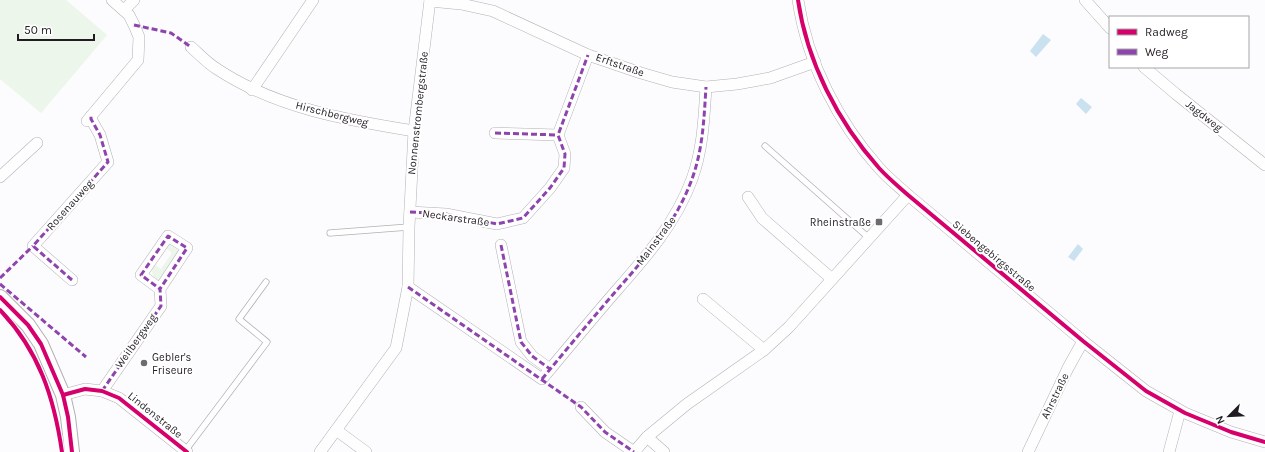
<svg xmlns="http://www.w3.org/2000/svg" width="1265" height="452" font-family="Karla,sans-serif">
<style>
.green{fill:#edf6eb}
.water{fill:#cae1f0}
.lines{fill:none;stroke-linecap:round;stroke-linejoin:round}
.service-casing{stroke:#b2b0b4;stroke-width:7}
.minor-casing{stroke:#b2b0b4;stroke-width:12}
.tertiary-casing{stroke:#b2b0b4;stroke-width:16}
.service{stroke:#fffeff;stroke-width:5.5}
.minor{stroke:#fffeff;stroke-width:11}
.tertiary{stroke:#fffeff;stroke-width:14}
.quiet{stroke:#8e44ad;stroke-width:3;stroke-dasharray:6 3;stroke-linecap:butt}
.cycleway-casing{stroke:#fff;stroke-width:6}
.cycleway{stroke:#d6006c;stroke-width:4}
.poi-dot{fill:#6e6a6f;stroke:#fff;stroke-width:1.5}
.labels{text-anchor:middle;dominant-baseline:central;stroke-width:4;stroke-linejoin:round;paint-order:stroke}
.street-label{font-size:11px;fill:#211c22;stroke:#fff}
.poi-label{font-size:11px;fill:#211c22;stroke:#fff;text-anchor:end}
</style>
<rect width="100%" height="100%" fill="#fcfbfd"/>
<g class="green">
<polygon points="0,0 66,0 107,35 41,113 0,79"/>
<polygon points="172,244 177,247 179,253 159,284 153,276 152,270 155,265 161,269 172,253 166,248 167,246"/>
</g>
<g class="water">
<polygon points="1043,34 1051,40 1036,57 1030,51"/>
<polygon points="1081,98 1092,107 1086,114 1076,104"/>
<polygon points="1078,244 1083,249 1074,261 1068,257"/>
</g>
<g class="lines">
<defs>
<g id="service">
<polyline points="765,146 869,238"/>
<polyline points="330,233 409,227"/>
<polyline points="185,451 267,342 239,319 266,282"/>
</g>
<g id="minor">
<path d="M798 0C807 62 838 122 879 168 888 178 898 186 908 195L1083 341 1146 391 1185 413 1231 432 1265 442"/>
<polyline points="1085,0 1110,28"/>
<polyline points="430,1 461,4 493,11 588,55 641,73 672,82 706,87 737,84 770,78 815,62"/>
<polyline points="124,10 134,0"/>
<path d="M191 47C199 54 207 63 217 69 276 108 346 120 414 131"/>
<polyline points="1144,67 1176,94 1265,165"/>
<polyline points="252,90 313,0"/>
<polyline points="87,121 138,60 139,37 134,25 129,15 112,0"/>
<polyline points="495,133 558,135"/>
<polyline points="0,177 37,143"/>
<polyline points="748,197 762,218 832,279"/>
<polyline points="410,212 446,214 497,224 523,218 550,188 564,168 565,154 558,135 588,55"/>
<polyline points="501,245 521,342 532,356 550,369"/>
<polyline points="72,280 33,246 108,162 100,135 91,119 91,116"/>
<path d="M408 287 542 379C566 350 591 320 616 291 646 257 676 223 692 179 703 149 704 118 706 87"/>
<polyline points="703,299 764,350"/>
<polyline points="102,391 161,306 160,289 187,248 168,236 141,275 160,289"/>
<polyline points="63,395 85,389 102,391 119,398 187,452"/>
<polyline points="581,407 605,432 634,452"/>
<polyline points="336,430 366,452"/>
<polyline points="647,437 664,452"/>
<polyline points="320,452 396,348 408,287 409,227 414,131 430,0"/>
<polyline points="634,452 647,437 687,404 764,350 789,327 908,195"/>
<polyline points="1028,452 1068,368 1083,341"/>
<polyline points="1169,452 1180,411"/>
</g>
<polyline id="tertiary" points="0,297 28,325 41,344 63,395 68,417 72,452"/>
</defs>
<use href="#service" class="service-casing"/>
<use href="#minor" class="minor-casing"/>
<use href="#tertiary" class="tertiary-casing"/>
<use href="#service" class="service"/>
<use href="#minor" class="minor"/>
<use href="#tertiary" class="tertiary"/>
<g class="quiet">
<polyline points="134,25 171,33 191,47"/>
<polyline points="495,133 558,135"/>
<polyline points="410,212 446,214 497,224 523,218 550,188 564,168 565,154 558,135 588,55"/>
<polyline points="501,245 521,342 532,356 550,369"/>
<polyline points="0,278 33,246"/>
<polyline points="72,280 33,246 108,162 100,135 91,119 91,116"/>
<polyline points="0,284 86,357"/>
<polyline points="408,287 581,407 605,432 634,452"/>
<path d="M542 379C566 350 591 320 616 291 646 257 676 223 692 179 703 149 704 118 706 87"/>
<polyline points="102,391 161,306 160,289 187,248 168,236 141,275 160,289"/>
</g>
<defs>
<g id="cycleway">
<path d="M798 0C807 62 838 122 879 168 888 178 898 186 908 195L1083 341 1146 391 1185 413 1231 432 1265 442"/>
<polyline points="0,297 28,325 41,344 63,395 68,417 72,452"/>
<path d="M0 310C39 351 54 397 62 452"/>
<polyline points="63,395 85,389 102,391 119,398 187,452"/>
</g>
</defs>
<use href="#cycleway" class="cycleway-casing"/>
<use href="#cycleway" class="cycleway"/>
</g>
<g class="poi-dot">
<rect x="875" y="218" width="8" height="8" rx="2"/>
<circle cx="144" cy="363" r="4"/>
</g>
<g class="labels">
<g class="street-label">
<text transform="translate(620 65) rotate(19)">Erftstraße</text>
<text transform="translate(418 113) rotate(-84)">Nonnenstrombergstraße</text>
<text transform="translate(332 114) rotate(14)">Hirschbergweg</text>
<text transform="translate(1204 116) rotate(38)">Jagdweg</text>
<text transform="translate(70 205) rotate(-48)">Rosenauweg</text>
<text transform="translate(456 218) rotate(8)">Neckarstraße</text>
<text transform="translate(656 241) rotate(-53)">Mainstraße</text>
<text transform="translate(994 256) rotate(40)">Siebengebirgsstraße</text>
<text transform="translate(136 341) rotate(-55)">Weilbergweg</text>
<text transform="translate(1055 396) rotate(-64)">Ahrstraße</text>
<text transform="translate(155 415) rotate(39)">Lindenstraße</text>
</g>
<g class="poi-label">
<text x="871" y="222">Rheinstraße</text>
<text x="152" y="357" text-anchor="start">Gebler's<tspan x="152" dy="13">Friseure</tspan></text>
</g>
</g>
<rect x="1109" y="16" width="140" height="52" fill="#ffffff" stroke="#a6a4a7"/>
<rect x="1117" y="29" width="20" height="6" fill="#d6006c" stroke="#a6a4a7"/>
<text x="1145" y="36" font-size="12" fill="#211c22">Radweg</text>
<rect x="1117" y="49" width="20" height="6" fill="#8e44ad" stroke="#a6a4a7"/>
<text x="1145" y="56" font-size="12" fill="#211c22">Weg</text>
<g transform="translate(1229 416) rotate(246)" stroke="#ffffff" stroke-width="3" paint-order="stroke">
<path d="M0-3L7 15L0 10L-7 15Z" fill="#211c22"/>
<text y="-6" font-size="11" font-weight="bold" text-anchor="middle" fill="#211c22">N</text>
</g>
<path d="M18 34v6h76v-6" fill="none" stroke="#211c22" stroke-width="2"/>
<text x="24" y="34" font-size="12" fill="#211c22" stroke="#ffffff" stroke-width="3" paint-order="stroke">50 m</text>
</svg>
